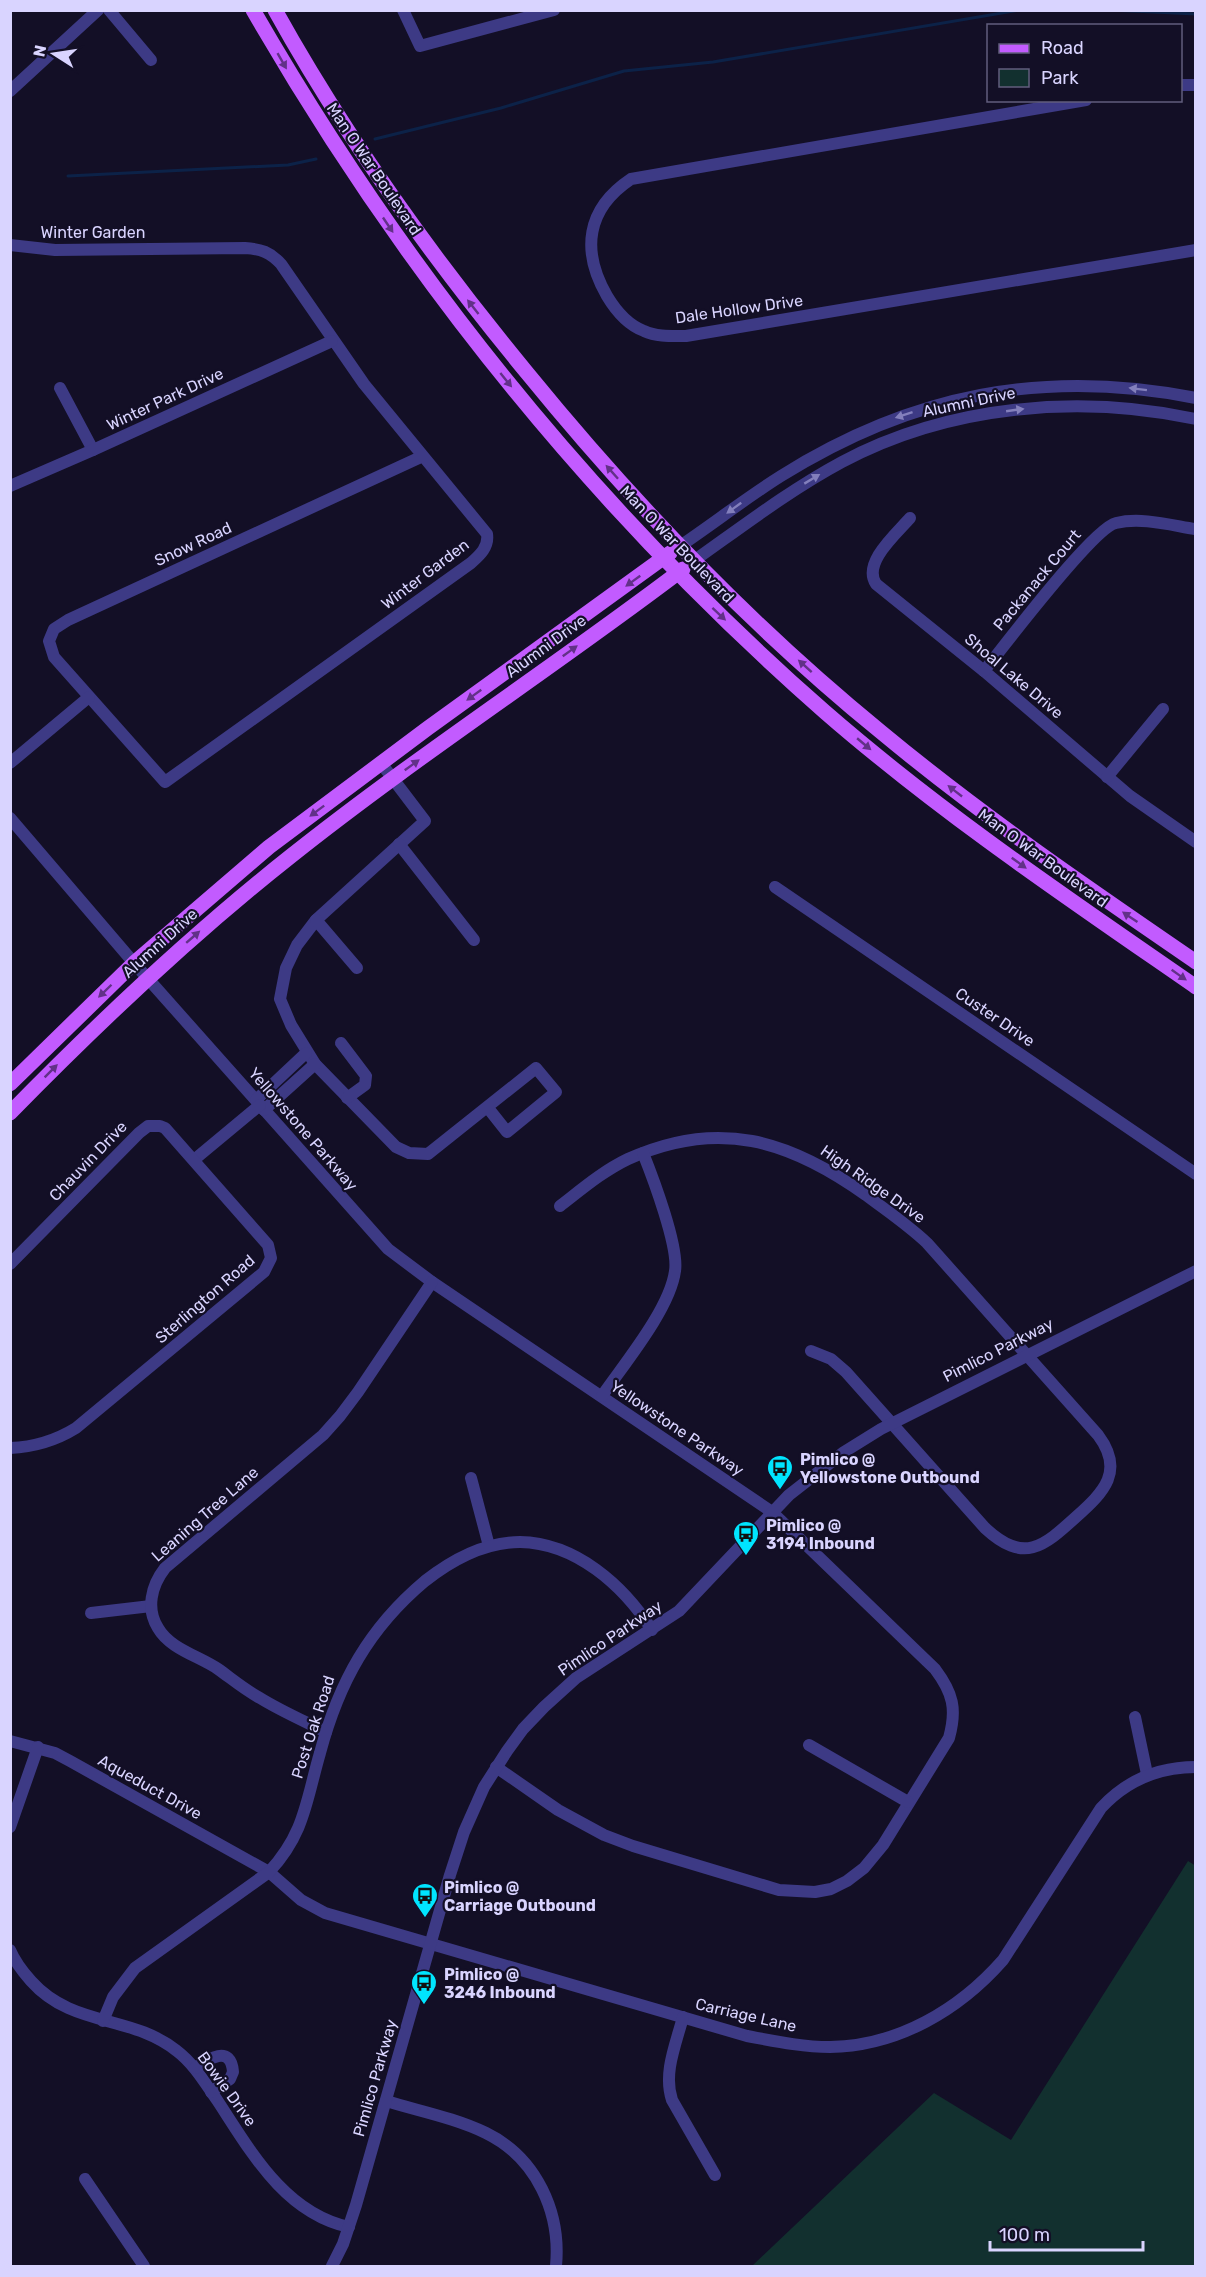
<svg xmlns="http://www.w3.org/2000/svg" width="1206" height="2277" font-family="Rubik,sans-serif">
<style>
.green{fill:#12302f}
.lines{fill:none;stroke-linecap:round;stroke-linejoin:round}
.stream{stroke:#0c2248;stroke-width:3}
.minor{stroke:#3d3a85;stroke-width:12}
.major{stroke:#c25bff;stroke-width:15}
.oneway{fill:#623188}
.oneway2{fill:#837fbc}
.labels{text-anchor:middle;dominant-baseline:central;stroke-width:4.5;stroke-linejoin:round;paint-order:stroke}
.street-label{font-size:16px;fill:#d9d4ff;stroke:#130f26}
.poi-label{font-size:16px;font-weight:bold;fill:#d9d4ff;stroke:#130f26;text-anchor:start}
</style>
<rect width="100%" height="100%" fill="#130f26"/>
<polygon class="green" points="1188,1861 1196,1866 1195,2266 752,2266 934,2093 1011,2140"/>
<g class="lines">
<g class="stream">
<polyline points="1110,10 1196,14"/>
<polyline points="375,139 501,108 624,71 713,62 1020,10"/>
<polyline points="68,176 288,165 316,159"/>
</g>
<g class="minor">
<polyline points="109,10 151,60"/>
<polyline points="403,10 420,46 554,10"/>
<polyline points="1180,85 1196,85"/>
<polyline points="10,91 98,10"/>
<path d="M1086 100 631 179C586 209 581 251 607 296 616 311 628 325 644 331 657 337 672 336 686 336L1196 250"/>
<path d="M10 245 55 250 245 248C261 249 270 252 281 264L364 384 487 534C489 547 480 555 471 563L165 782 54 657 49 641 54 629 68 620 423 456"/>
<polyline points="60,388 93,450"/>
<polyline points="10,486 93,450 332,341"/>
<path d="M910 518C896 534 862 563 876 584L984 671 1130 796 1196 842"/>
<path d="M680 546C714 523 746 498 781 476 912 394 1044 368 1196 398"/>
<path d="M695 560C743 526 790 490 842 462 949 405 1079 394 1196 419"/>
<path d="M984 671C1005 645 1093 528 1116 523 1141 517 1170 525 1195 529"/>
<polyline points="10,763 89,697"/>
<polyline points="381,763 425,821 316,920 297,945 286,968 280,999 291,1025 315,1064 396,1147 409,1153 428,1154 536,1068 556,1092 507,1132 488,1108"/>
<polyline points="1107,777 1163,709"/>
<path d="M10 818 134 963 388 1249 432 1282 772 1512 935 1669C953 1693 957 1709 949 1738L883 1845 864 1868 847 1881 831 1889 815 1892 779 1890 633 1846 604 1835 558 1810 496 1767"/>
<polyline points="399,844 474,940"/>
<polyline points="775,887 1196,1174"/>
<polyline points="316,920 357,968"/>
<polyline points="341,1043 366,1076 365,1085 347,1098"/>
<polyline points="256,1100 306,1053"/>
<polyline points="264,1110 315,1064"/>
<polyline points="195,1159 260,1105"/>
<path d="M560 1206C582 1189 603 1171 628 1159 718 1118 789 1140 866 1195 887 1211 908 1225 927 1243L1098 1435C1125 1471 1104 1492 1076 1517 1043 1547 1024 1564 985 1528L846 1372 831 1359 811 1351"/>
<path d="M10 1264 139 1133 148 1126H160L165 1128 268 1245 271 1258 264 1272 76 1428C55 1441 35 1447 10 1448"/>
<path d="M602 1396C624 1364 670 1309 675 1271 679 1247 653 1178 643 1153"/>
<polyline points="471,1478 489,1546"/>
<polyline points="91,1613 151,1606"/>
<polyline points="1135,1717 1147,1774"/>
<path d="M326 1732C304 1721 281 1711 260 1698 245 1690 232 1679 218 1669 199 1656 170 1649 158 1628 146 1609 151 1586 165 1568L323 1435 340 1416 358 1392 432 1282"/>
<path d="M10 1741 55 1753 70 1761 269 1872 301 1900 325 1913 747 2036C774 2041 802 2047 830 2047 898 2046 959 2010 1003 1960L1101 1808C1126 1781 1158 1767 1196 1767"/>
<polyline points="809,1745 908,1802"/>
<polyline points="10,1827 38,1747"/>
<path d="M10 1950C15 1962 23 1972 31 1981 73 2028 131 2014 177 2051 194 2064 205 2083 217 2100 250 2150 284 2213 349 2227"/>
<path d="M683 2017C676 2044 663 2073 672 2100L715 2175"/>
<path d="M103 2021 113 1997 135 1968 269 1872C305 1833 306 1801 320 1753 339 1682 369 1628 425 1581 453 1559 484 1542 520 1542 576 1543 623 1585 652 1630"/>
<path d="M195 2068C208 2059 231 2044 233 2072L230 2079 211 2092"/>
<path d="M386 2101C419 2111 455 2118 486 2133 537 2158 561 2213 556 2266"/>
<polyline points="85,2179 144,2266"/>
<polyline points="332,2266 343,2244 356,2205 450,1875 464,1832 484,1787 507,1751 523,1729 544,1707 576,1678 679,1611 789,1495 844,1452 881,1429 1196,1271"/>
</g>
<g class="major">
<path d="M253 10C405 274 596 511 825 712 941 813 1069 899 1196 987"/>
<path d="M275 10C347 140 434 260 528 374 634 504 751 626 881 732 981 815 1088 888 1196 962"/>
<polyline points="10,1084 134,963 269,847 428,728 670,553"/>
<path d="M10 1113C99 1022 191 935 291 856 418 755 554 667 683 569"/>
</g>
</g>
<defs><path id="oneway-solid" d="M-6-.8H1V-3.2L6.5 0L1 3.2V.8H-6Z" transform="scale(1.5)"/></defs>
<g class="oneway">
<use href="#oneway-solid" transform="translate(282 61) rotate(60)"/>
<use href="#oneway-solid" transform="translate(388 225) rotate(56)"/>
<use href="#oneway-solid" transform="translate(473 307) rotate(-128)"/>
<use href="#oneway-solid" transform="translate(506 380) rotate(51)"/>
<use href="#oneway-solid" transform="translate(612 472) rotate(-132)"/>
<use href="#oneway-solid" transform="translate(633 581) rotate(144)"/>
<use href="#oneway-solid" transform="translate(719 614) rotate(43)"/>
<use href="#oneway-solid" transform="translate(570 651) rotate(-36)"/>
<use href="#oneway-solid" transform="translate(805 666) rotate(-138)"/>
<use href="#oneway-solid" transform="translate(474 695) rotate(144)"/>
<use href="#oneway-solid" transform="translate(864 744) rotate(40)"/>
<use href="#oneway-solid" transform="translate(412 765) rotate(-36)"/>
<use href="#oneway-solid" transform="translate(955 791) rotate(-142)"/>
<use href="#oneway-solid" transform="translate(317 811) rotate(143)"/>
<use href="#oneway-solid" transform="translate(1019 863) rotate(36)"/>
<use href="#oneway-solid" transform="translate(1130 917) rotate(-146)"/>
<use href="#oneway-solid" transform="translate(193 937) rotate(-41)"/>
<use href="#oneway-solid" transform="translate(1179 975) rotate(35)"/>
<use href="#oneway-solid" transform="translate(105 991) rotate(136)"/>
<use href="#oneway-solid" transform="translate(51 1071) rotate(-45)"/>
</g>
<g class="oneway2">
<use href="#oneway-solid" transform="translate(1138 389) rotate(-173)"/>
<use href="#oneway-solid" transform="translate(1015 410) rotate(-8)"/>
<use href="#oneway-solid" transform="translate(904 415) rotate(162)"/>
<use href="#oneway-solid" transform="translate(812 479) rotate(-31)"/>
<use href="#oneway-solid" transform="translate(734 508) rotate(144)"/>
</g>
<defs>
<symbol id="bus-pin" viewBox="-11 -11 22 30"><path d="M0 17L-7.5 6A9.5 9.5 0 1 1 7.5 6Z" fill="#00e5ff" stroke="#130f26"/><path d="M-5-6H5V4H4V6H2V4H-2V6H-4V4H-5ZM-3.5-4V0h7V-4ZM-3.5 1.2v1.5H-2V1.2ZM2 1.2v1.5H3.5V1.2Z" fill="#111"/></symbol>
</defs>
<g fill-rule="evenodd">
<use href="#bus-pin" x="765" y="1453" width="30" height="40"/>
<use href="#bus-pin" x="731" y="1519" width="30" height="40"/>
<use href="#bus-pin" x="410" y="1881" width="30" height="40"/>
<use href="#bus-pin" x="409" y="1968" width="30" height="40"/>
</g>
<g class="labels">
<g class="street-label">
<text transform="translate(374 169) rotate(56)">Man O War Boulevard</text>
<text x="93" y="232">Winter Garden</text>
<text transform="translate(739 309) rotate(-8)">Dale Hollow Drive</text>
<text transform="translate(165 399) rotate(-25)">Winter Park Drive</text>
<text transform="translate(969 402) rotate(-12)">Alumni Drive</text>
<text transform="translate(193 544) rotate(-25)">Snow Road</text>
<text transform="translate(677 544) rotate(46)">Man O War Boulevard</text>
<text transform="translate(425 574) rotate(-37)">Winter Garden</text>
<text transform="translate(1037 580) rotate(-50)">Packanack Court</text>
<text transform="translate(546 646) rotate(-36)">Alumni Drive</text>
<text transform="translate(1014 676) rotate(40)">Shoal Lake Drive</text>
<text transform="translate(1043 858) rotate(36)">Man O War Boulevard</text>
<text transform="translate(160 943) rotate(-42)">Alumni Drive</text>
<text transform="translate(995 1017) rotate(34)">Custer Drive</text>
<text transform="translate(303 1129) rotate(49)">Yellowstone Parkway</text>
<text transform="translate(88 1161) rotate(-46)">Chauvin Drive</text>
<text transform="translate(873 1184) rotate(35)">High Ridge Drive</text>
<text transform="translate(205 1299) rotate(-41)">Sterlington Road</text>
<text transform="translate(998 1350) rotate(-27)">Pimlico Parkway</text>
<text transform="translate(677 1428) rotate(34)">Yellowstone Parkway</text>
<text transform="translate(205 1514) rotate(-41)">Leaning Tree Lane</text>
<text transform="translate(610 1638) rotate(-34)">Pimlico Parkway</text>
<text transform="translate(313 1727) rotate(-72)">Post Oak Road</text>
<text transform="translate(150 1787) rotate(29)">Aqueduct Drive</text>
<text transform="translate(746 2015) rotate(13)">Carriage Lane</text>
<text transform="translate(375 2078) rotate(-74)">Pimlico Parkway</text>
<text transform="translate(227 2089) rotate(54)">Bowie Drive</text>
</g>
<g class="poi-label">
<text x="800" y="1459">Pimlico @<tspan x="800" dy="18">Yellowstone Outbound</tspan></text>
<text x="766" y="1525">Pimlico @<tspan x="766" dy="18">3194 Inbound</tspan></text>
<text x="444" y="1887">Pimlico @<tspan x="444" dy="18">Carriage Outbound</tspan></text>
<text x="444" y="1974">Pimlico @<tspan x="444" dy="18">3246 Inbound</tspan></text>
</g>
</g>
<rect width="1206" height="2277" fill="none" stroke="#d9d4ff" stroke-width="24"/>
<rect x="987" y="24" width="195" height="78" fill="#130f26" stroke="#625e7d" stroke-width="1.5"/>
<rect x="999" y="44" width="30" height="9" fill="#c25bff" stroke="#625e7d" stroke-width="1.5"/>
<text x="1041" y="54" font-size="18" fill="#d9d4ff">Road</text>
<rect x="999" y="69" width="30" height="18" fill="#12302f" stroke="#625e7d" stroke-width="1.5"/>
<text x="1041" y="84" font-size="18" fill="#d9d4ff">Park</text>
<g transform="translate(54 54) rotate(282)" stroke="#130f26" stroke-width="4.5" paint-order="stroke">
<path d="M0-4.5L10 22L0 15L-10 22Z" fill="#d9d4ff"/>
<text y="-9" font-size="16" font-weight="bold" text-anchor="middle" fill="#d9d4ff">N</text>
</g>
<path d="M990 2241v9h153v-9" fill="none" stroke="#d9d4ff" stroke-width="3"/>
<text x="999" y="2241" font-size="18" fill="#d9d4ff" stroke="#130f26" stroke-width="4.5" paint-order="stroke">100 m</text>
</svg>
